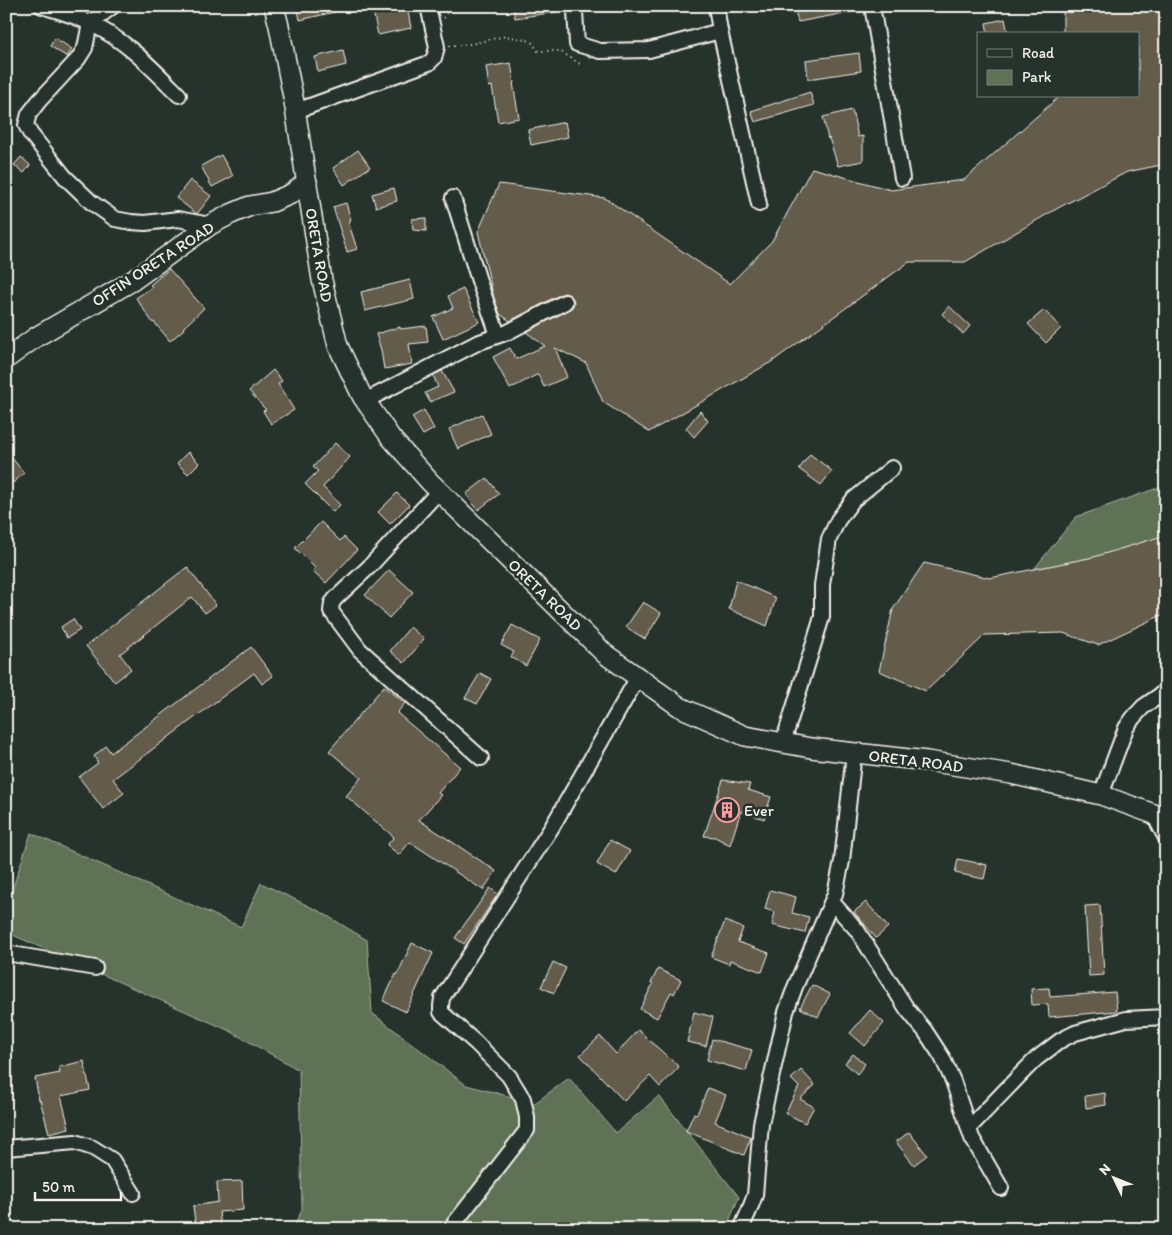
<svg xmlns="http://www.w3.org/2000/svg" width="1172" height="1235" font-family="Itim,sans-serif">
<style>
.green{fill:#607255;stroke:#aab29e}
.building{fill:#635c4c;stroke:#f4f1e8}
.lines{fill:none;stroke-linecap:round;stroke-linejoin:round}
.street-casing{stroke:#f4f1e8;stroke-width:18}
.secondary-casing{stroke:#f4f1e8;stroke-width:22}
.path{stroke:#f4f1e8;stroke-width:2;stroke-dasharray:1 4;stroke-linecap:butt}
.street{stroke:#26332d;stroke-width:14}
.secondary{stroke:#26332d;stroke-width:19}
.labels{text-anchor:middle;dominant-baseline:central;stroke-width:5;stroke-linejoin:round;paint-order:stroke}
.street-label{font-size:16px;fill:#f4f1e8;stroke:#26332d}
.poi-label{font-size:16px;fill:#f4f1e8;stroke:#26332d;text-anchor:start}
</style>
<rect width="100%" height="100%" fill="#26332d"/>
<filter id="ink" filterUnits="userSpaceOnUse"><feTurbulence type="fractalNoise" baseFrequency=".02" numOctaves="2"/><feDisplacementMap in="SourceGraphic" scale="10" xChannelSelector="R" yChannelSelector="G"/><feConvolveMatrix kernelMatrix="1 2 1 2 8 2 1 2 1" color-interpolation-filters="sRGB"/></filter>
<g filter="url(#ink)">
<g class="green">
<polygon points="1166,485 1166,535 1094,557 1034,569 1076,517"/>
<polygon points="31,833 241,927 261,883 321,912 367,940 372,1013 466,1085 535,1103 569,1078 616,1133 659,1096 739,1197 726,1229 293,1229 302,1210 299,1070 230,1031 6,932 6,908"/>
</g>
<g class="building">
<polygon points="297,6 342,6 343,10 300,20"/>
<polygon points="372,6 407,6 411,28 378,35"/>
<polygon points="513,6 555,6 556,12 515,18"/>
<polygon points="794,6 855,6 856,11 798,22"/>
<polygon points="1063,6 1166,6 1166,164 1127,172 1058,208 965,262 909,262 773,361 649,432 603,402 586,363 555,348 567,377 544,387 538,374 510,389 493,357 510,348 516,359 545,346 526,332 569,310 573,306 574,302 572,298 570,295 565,293 561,294 510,321 500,314 494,298 478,232 499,184 605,198 730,284 772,241 812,168 891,190 964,180 1060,96 1138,96 1138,34 1063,34"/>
<polygon points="1005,19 1008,34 988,34 986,23"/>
<polygon points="55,38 72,49 67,57 50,46"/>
<polygon points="343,50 346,65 318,72 315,57"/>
<polygon points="859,53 861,71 808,79 806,60"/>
<polygon points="511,63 514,83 513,83 519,118 498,122 492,86 489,87 486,67"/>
<polygon points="810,92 814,105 755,122 751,111"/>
<polygon points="852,110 858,137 863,136 863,161 838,166 829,138 828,139 823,117"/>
<polygon points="565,122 568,137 531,145 528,130"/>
<polygon points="358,150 370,167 344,185 333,168"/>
<polygon points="221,155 233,176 212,187 201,166"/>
<polygon points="21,157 30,165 24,173 14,165"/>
<polygon points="190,180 211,196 197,214 176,198"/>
<polygon points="394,188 397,201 376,207 372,194"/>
<polygon points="346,203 351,220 348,221 357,249 347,252 333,207"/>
<polygon points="426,218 426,231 413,230 412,219"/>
<polygon points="169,269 204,308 183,328 184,329 170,341 154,322 153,323 136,298 152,287 150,285"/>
<polygon points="410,280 414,299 365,311 361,292"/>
<polygon points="463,289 479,322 443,339 433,317 453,308 448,296"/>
<polygon points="949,306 970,326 963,334 942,314"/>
<polygon points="1044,310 1061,328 1046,343 1028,324"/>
<polygon points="426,326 428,342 409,344 412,364 384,369 381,350 376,334 400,327 400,329"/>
<polygon points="273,370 282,381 278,384 294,410 271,424 263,411 266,410 249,391"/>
<polygon points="442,371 454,392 430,402 425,393 438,387 433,375"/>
<polygon points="424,410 434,429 423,435 412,417"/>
<polygon points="700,411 708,421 694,437 686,428"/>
<polygon points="482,414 491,434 458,449 449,429"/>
<polygon points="335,443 350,457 323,487 340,505 333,512 305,484 318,471 313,467"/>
<polygon points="188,452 199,463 188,474 177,463"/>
<polygon points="810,454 832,471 821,485 799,469"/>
<polygon points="12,458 24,473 13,483 6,475 6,463"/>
<polygon points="487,478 499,494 478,510 466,494"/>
<polygon points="397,493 409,505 390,524 378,512"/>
<polygon points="321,522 340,541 344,537 357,550 326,583 313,571 315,568 295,548"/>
<polygon points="1166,535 1166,613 1098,645 1063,633 985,635 926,691 879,671 893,609 924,563 990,578 1094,557"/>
<polygon points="187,567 216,605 205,613 192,597 120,654 131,669 115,682 86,646"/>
<polygon points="389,570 413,592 389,618 365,595"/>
<polygon points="736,580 776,598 767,626 729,609"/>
<polygon points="643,602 661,613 645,639 626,627"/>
<polygon points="73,619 80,630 67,638 61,627"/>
<polygon points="512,625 540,640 526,666 511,657 514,652 501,645"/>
<polygon points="410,627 424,639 404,663 390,651"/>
<polygon points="251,647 273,676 262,684 254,673 113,779 124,793 103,809 79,777 98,763 94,756 106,746 111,753"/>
<polygon points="480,673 491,679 477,704 465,698"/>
<polygon points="384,686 405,703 397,713 460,767 438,793 441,795 419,820 496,871 483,890 410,842 399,855 387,845 394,837 346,796 361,778 329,751"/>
<polygon points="723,780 750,784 748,790 771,797 764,819 741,811 730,845 715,837 704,836"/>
<polygon points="610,840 630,851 616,875 597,864"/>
<polygon points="958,859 987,865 984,879 955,873"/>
<polygon points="490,888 498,894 464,944 455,938"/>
<polygon points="770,890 796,897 792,913 809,917 805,933 772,925 775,912 765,909"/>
<polygon points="866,902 888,927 876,938 854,912"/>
<polygon points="1100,905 1104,975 1089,976 1085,906"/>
<polygon points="725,921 743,928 738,942 769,953 762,972 730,960 729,964 711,957"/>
<polygon points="412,943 433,953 406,1012 383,1001 396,974 397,975"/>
<polygon points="553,962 566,968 554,993 541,987"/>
<polygon points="658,969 681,980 674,994 671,992 657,1018 640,1009 653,984 651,983"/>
<polygon points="812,985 830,994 818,1017 800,1008"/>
<polygon points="1049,988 1050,997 1115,992 1117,1011 1049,1017 1048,1004 1032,1005 1031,989"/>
<polygon points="870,1010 884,1023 865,1046 850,1033"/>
<polygon points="694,1012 713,1017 706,1046 687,1042"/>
<polygon points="638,1030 679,1067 660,1087 650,1076 624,1101 580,1055 600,1036 616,1054"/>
<polygon points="712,1039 752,1050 746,1071 707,1060"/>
<polygon points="853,1054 865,1064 857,1074 845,1063"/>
<polygon points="84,1061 90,1090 61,1096 69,1128 49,1133 40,1100 39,1100 35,1078 60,1073 59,1067"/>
<polygon points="801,1070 815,1085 800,1099 814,1107 805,1123 785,1113 799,1087 791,1079"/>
<polygon points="708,1088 726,1095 715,1122 751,1137 744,1155 686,1131 694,1113 697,1114"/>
<polygon points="1105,1093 1106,1105 1086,1108 1085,1096"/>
<polygon points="909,1132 927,1155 914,1165 896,1142"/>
<polygon points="242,1181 243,1210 219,1212 221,1226 206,1229 196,1229 193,1206 218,1202 217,1182"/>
</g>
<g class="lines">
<defs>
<g id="street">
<path d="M42 6C58 11 75 15 89 23 125 39 152 68 179 95"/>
<polyline points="113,6 90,23 85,48 78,59 39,101 29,114 26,125 30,133 65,177 91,202 115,219 131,222 145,223 178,219 210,225"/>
<polyline points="574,6 575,11 577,44 600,51 649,50 720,31"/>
<polyline points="716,6 720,31 759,204"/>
<polyline points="872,6 902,178"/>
<polyline points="296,111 429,63 434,58 437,47 428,6"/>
<polyline points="453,198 480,284 498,335"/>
<polyline points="365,401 477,343 508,332 565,302"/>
<polyline points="439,491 369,567 336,598 332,603 331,611 360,650 481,758"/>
<polyline points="783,743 822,617 822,585 829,539 838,520 853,500 892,468"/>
<polyline points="1101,795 1126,728 1133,718 1143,707 1166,691"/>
<polyline points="1166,818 1162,817 1158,823 1166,838"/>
<polyline points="832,902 857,930 907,1009 925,1031 942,1057 953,1081 972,1138 1001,1188"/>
<polyline points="6,953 95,968"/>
<polyline points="969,1128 1021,1074 1036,1059 1061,1040 1075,1033 1126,1019 1166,1017"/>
<polyline points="6,1148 75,1142 93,1148 112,1160 133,1193"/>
<polyline points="450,1229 527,1130 527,1117 523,1099 509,1076 476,1043 441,1012 441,1006 442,998 552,827 638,677"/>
<polyline points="741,1229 749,1211 755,1195 761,1124 786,1012 795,987 835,894 842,861 854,753"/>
</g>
<g id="secondary">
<polyline points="274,6 279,26 294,102 322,280 338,346 362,396 391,438 430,482 605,654 680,707 745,736 811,748 927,761 1011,774 1101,795 1162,817"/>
<polyline points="6,359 36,337 132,281 210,225 231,214 250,206 272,202 291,194 307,182"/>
</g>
</defs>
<use href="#street" class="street-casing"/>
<use href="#secondary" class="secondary-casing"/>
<g class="path">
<polyline points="444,18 450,6"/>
<polyline points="449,46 470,44 506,36 531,41 538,51 560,51 580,64"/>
</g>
<use href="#street" class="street"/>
<use href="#secondary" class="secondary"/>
</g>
</g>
<defs>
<symbol id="building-ring" viewBox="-11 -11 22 22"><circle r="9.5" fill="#26332d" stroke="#ff9aa2" stroke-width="1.5"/><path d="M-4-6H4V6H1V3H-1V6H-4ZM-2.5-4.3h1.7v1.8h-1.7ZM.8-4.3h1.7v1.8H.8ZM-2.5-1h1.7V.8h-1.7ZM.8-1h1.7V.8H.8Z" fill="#ff9aa2"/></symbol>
</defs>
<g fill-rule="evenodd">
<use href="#building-ring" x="713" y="796" width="28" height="28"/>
</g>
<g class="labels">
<g class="street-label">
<text transform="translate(319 255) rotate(80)">ORETA ROAD</text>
<text transform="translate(153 264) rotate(-33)">OFFIN ORETA ROAD</text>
<text transform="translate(545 595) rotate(44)">ORETA ROAD</text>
<text transform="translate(916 761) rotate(7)">ORETA ROAD</text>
</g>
<g class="poi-label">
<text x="744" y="810">Ever</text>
</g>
</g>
<rect width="1172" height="1235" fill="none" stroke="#26332d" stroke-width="25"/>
<rect x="12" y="12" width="1147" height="1210" fill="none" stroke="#f4f1e8" stroke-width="2" filter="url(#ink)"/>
<rect x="977" y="32" width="162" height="65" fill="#26332d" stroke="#787f78"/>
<rect x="987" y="49" width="25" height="8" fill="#26332d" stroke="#787f78"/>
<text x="1022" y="58" font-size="15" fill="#f4f1e8">Road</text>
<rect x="987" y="70" width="25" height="15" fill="#607255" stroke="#787f78"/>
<text x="1022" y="82" font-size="15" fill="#f4f1e8">Park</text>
<g transform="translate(1114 1178) rotate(313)" stroke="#26332d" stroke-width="4" paint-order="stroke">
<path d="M0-4L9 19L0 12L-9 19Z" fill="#f4f1e8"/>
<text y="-8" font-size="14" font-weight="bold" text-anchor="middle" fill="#f4f1e8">N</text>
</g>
<path d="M35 1192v8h86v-8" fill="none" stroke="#f4f1e8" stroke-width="2.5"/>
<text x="42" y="1192" font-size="15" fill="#f4f1e8" stroke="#26332d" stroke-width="4" paint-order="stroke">50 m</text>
</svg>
